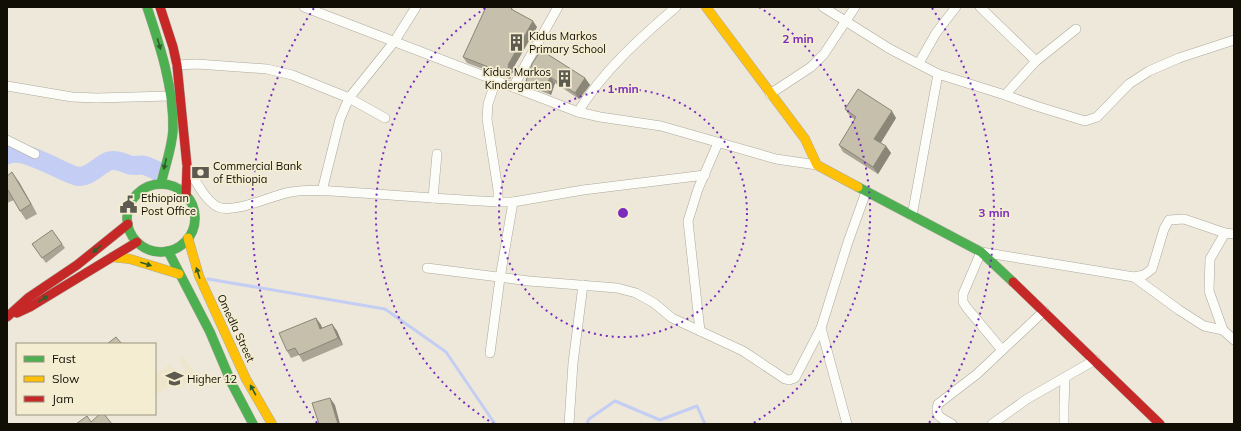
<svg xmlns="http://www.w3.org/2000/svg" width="1241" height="431" font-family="Mulish,sans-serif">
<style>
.built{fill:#eee6cc}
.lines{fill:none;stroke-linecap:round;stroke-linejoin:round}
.stream{stroke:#c4cdf3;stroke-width:3}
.river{stroke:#c4cdf3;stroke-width:19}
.street-casing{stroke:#aca89c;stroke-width:10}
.fast-casing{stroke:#aca89c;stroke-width:10}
.slow-casing{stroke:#aca89c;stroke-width:10}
.jam-casing{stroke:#aca89c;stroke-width:10}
.street{stroke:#fcfcf9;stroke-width:9}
.fast{stroke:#4caf50;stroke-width:9}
.slow{stroke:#ffc107;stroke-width:9}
.jam{stroke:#c62828;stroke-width:9}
.wall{fill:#a9a494}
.shaded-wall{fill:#8a8678}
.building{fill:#c5bfac;stroke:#8a8678}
.oneway{fill:#2e5e2a}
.ring{fill:none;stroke:#7b2cbf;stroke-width:2;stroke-dasharray:2 4}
.labels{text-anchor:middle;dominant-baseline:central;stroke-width:3.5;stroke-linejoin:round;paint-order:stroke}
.poi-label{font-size:11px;fill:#100e05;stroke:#f5edd1;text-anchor:start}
.street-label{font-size:11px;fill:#100e05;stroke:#f5edd1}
.centre{fill:#7b2cbf;stroke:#f5edd1;stroke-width:2}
.ring-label{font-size:12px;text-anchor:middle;font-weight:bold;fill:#7b2cbf;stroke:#f5edd1;stroke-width:3.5;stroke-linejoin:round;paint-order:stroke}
</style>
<rect width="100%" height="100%" fill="#ede8d9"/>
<polygon class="built" points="183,357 197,376 180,389 174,382 155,396 155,375 170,364 178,375 185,370 179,360"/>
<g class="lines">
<g class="stream">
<polyline points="208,279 385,309 446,352 495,424"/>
<polyline points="587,424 589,419 615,401 660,420 697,406 705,424"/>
</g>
<path class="river" d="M7 155C24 147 59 171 76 176 89 179 98 165 109 161 117 159 123 163 130 165 134 166 138 165 142 165 149 166 153 169 159 172"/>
<defs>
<g id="street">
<polyline points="304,7 578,112 600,117 661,126 776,159 817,165"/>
<polyline points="823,7 890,49 938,74 1005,95 1036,61 1076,29"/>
<polyline points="980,7 1036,61"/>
<polyline points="919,63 936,33 956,7"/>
<polyline points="177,65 197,64 267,69 292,75 349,98 385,118"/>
<polyline points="496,80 488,104 487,119 498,190 498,202"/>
<polyline points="7,86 72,97 97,98 169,96"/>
<polyline points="513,87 558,7"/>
<polyline points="770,94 811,67 824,54 855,7"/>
<polyline points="1005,95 1036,106 1085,121 1097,117 1129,84 1149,71 1179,58 1234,40"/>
<path d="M578 112C603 71 640 38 676 7"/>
<polyline points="7,140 35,154"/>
<path d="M187 166C194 178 205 201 218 207 235 214 272 195 291 192 314 188 339 192 361 193 407 196 452 200 498 202H513L583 190 705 175"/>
<polyline points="322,191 340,119 349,98 394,42 416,7"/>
<polyline points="433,198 437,154"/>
<polyline points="912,216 938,74"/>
<polyline points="1225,233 1210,259 1209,291 1223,330 1234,340"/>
<polyline points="427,268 529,281 617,288 636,293 654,303 672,318 743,351 785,379 789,380 795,378 821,328"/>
<polyline points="1134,277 1179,310 1204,326 1223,330"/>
<polyline points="700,331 688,221 698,189 718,143"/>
<polyline points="1002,350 967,308 963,302 963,294 981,252 1134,277 1144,275 1152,269 1164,229 1169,220 1184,219 1225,233 1234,234"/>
<polyline points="490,353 500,278 513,202"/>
<polyline points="569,424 573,363 583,285"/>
<polyline points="847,424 821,328 848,242 866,192"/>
<path d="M952 424C942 418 934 417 938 404L977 374 1044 311"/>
<polyline points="992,424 1027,399 1095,360"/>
<polyline points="1064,424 1064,405 1065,379"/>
</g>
<g id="fast">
<path d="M147 7C160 46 174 88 173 130 172 148 165 166 161 184"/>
<circle cx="161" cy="218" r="34"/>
<polyline points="858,187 981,252 1013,282"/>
<polyline points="168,251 210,332 232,384 253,424"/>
</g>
<g id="slow">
<polyline points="706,7 805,139 817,165 858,187"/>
<polyline points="188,238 199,276 246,379 272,424"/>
<polyline points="112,257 130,259 179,274"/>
</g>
<g id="jam">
<polyline points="160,7 173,47 177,65 187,166 186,195"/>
<polyline points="1013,282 1160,424"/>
<polyline points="17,313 30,307 137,242"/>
<polyline points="7,317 28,298 77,265 128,224"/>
</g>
</defs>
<use href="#street" class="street-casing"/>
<use href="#fast" class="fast-casing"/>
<use href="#slow" class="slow-casing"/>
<use href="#jam" class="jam-casing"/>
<use href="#street" class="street"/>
<use href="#fast" class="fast"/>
<use href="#slow" class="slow"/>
<use href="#jam" class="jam"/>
</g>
<g class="wall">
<polygon points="512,8 513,10 537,27 512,70 513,71 510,79 467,63 463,57"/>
<polygon points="532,64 585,78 590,85 579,99 555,83 551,95 530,87 526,81"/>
<polygon points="845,109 896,118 880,143 886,146 891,153 878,174 843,152 839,145 855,120 850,116"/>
<polygon points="7,176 19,182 37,214 26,220 20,211 14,200 7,203"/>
<polygon points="52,230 65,248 46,263 32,244"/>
<polygon points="316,318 321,325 322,328 332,324 337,331 343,345 303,362 299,355 291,358 287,351"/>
</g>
<g class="shaded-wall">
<polygon points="533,21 537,27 512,70 513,71 510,79 506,74 508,65"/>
<polygon points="550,77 555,83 551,95 546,88"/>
<polygon points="585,78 590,85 579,99 575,93"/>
<polygon points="892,111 896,118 879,146 874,139"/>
<polygon points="886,146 891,153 878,174 873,167"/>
<polygon points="12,172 19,182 37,214 31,204"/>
<polygon points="316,318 321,325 325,336 320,329"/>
<polygon points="332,324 337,331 343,345 338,338"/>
<polygon points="330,398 335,405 340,424 338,424"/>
</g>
<g class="building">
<polygon points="486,7 510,7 512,8 511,9 533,21 508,65 509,65 506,74 463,57"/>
<polygon points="541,50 585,78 575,93 550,77 546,88 526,81 532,64"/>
<polygon points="858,89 892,111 874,139 886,146 873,167 839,145 856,117 845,109"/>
<polygon points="12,172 31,204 20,211 8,190 7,191 7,176"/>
<polygon points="52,230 62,244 42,258 32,244"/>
<polygon points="316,318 320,329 332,324 338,338 299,355 295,348 287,351 279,333"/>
<polygon points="116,337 122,344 107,344"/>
<polygon points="330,398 338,424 319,424 312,403"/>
<polygon points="100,414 104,414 112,424 76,424 87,416 91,422"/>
</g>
<defs><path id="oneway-solid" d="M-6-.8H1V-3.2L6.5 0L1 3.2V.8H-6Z"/></defs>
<g class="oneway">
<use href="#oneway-solid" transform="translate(159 44) rotate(74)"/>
<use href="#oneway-solid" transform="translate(165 164) rotate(103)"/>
<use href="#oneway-solid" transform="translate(97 249) rotate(141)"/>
<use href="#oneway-solid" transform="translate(146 264) rotate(17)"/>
<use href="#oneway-solid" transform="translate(198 273) rotate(-108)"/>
<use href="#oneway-solid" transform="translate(43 299) rotate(-32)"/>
<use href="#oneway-solid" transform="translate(253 390) rotate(-119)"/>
</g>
<g class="ring">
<circle cx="623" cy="213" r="124"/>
<path d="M494 424A247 247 0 0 1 487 7M759 7A247 247 0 0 1 752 424"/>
<path d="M317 423A371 371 0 0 1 314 8M932 8A371 371 0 0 1 929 423"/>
</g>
<defs>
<symbol id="building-bare" viewBox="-9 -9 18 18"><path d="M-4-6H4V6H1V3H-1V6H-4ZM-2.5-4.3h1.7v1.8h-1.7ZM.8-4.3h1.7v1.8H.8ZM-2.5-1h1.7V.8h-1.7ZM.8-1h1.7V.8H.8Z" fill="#5d5a4f" stroke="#f5edd1" stroke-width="2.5" paint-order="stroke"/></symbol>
<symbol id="bank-bare" viewBox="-9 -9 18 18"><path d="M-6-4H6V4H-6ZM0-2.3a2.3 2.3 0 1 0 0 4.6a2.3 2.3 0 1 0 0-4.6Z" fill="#5d5a4f" stroke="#f5edd1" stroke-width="2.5" paint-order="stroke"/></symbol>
<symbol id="civic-bare" viewBox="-9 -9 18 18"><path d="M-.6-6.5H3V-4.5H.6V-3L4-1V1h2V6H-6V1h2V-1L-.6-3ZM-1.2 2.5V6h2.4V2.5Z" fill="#5d5a4f" stroke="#f5edd1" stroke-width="2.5" paint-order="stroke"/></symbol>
<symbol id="university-bare" viewBox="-9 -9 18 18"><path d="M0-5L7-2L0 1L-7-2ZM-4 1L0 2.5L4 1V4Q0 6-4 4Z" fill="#5d5a4f" stroke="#f5edd1" stroke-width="2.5" paint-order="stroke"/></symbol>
</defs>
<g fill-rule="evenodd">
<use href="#building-bare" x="504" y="30" width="25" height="25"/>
<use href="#building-bare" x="552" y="66" width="25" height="25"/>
<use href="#bank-bare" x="188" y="160" width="25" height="25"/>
<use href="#civic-bare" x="116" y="192" width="25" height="25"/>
<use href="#university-bare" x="162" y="366" width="25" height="25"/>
</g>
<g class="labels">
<g class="poi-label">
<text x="529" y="36">Kidus Markos<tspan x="529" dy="13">Primary School</tspan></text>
<text x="551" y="72" text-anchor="end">Kidus Markos<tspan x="551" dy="13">Kindergarten</tspan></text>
<text x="213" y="166">Commercial Bank<tspan x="213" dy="13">of Ethiopia</tspan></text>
<text x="141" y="198">Ethiopian<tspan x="141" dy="13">Post Office</tspan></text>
<text x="187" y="379">Higher 12</text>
</g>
<g class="street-label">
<text transform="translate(236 328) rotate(65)">Omedla Street</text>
</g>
</g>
<circle cx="623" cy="213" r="6" class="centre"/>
<g class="ring-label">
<text x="798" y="43">2 min</text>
<text x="623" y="93">1 min</text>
<text x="994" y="217">3 min</text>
</g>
<rect width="1241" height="431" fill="none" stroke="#100e05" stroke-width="16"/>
<rect x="16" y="343" width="140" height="72" fill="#f5edd1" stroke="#99947f"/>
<rect x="24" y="356" width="20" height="6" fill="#4caf50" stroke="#99947f"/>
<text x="52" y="363" font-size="12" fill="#100e05">Fast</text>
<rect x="24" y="376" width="20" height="6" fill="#ffc107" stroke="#99947f"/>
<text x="52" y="383" font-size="12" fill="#100e05">Slow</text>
<rect x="24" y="396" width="20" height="6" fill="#c62828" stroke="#99947f"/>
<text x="52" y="403" font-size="12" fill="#100e05">Jam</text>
</svg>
